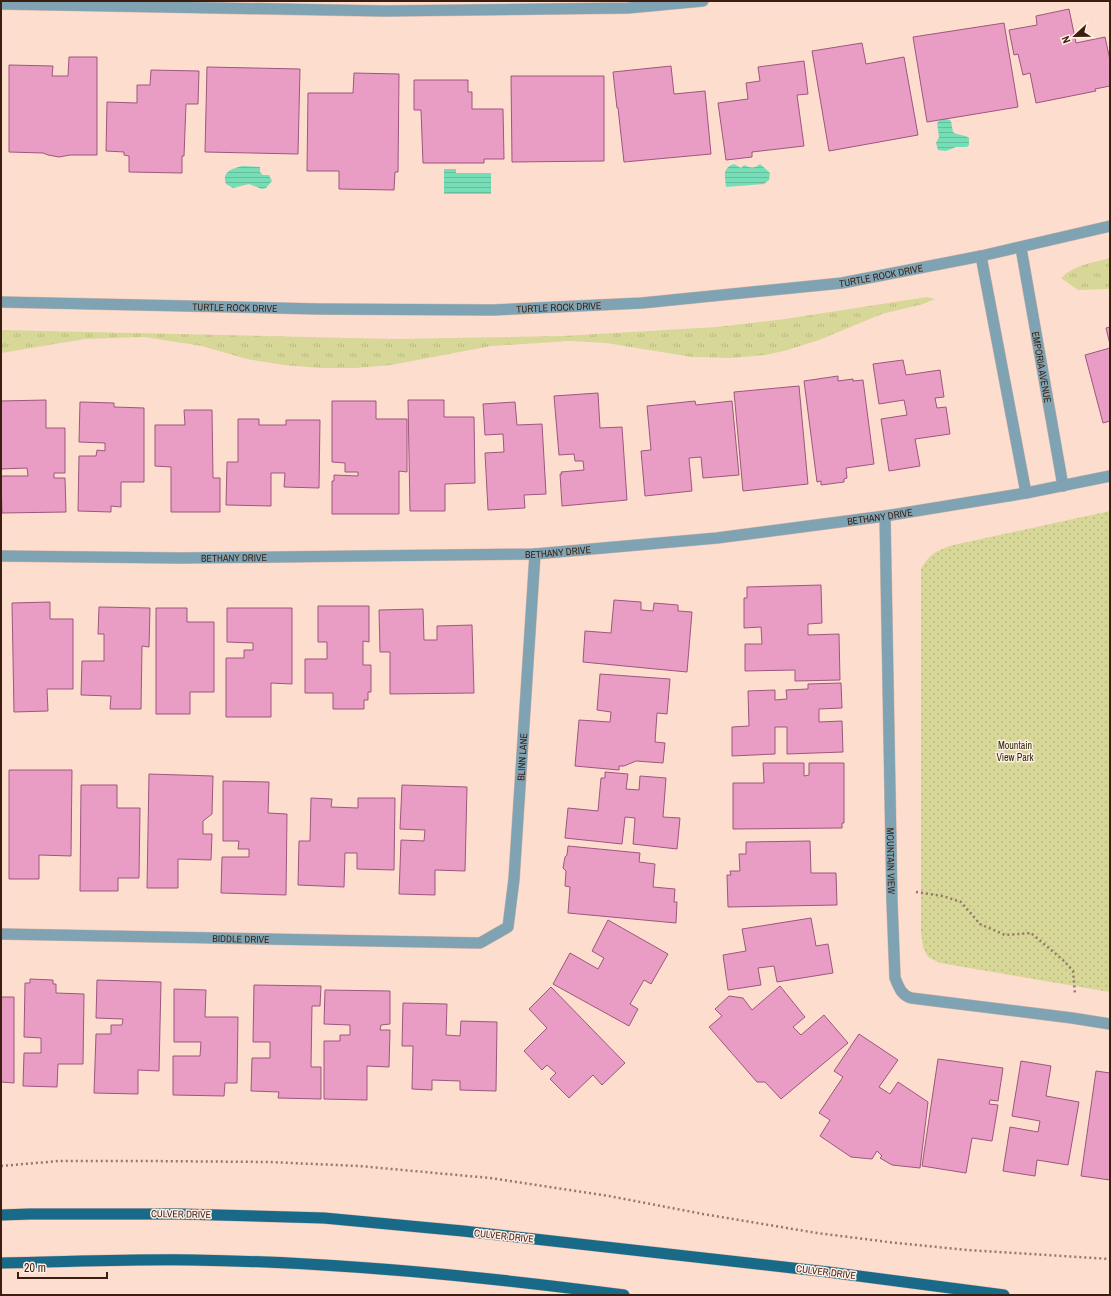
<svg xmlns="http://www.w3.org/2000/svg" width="1111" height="1296" font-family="'Archivo Narrow',sans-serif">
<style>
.grass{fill:url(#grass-tufts)}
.park{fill:url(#park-dots)}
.water{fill:url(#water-rules)}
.building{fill:#e99dc4;stroke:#9d577c}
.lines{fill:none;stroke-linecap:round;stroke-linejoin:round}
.minor-casing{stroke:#dabbac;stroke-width:12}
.tertiary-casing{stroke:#dabbac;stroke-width:12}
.primary-casing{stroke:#dabbac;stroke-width:12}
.path{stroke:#967768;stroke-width:2.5;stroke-dasharray:2 3;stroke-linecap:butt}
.minor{stroke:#7fa3b3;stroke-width:11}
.tertiary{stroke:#7fa3b3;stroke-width:11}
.primary{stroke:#186a88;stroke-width:11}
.labels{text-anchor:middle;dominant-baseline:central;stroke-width:3;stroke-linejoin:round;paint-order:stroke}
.street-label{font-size:10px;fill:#3b1e0f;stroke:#ffeee6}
.park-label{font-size:10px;fill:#313008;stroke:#ffeee6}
</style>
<defs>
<pattern id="grass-tufts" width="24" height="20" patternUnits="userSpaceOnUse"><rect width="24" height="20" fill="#d7d798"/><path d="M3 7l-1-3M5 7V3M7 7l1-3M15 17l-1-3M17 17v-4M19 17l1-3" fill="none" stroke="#b9b882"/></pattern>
<pattern id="park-dots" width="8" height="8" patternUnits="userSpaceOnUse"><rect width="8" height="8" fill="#d7d798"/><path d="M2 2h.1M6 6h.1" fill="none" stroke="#b9b882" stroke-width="1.8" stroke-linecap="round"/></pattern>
<pattern id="water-rules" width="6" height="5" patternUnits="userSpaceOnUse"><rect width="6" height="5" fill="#75deb7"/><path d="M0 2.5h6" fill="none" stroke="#66be9c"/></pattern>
</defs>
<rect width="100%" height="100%" fill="#fdddce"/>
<g class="grass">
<path d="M1110 258V289L1078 290 1061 278C1074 265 1092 263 1110 258Z"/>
<polygon points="927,297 935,299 923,304 882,314 819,340 784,351 765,355 733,358 692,357 606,343 569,341 491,346 391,365 355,368 320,368 284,365 247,359 202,346 144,337 85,339 1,353 1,330 393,339 563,336 717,327 785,319"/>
</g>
<path class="park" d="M1110 511V992L940 963 928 957 923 947 921 932V569C930 554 933 553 949 546Z"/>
<g class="water">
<path d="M942 118H946L951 121 953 132C958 136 964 134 969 138V145L967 147H956L946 151 938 150 936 143 939 137 937 123Z"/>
<path d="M734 164 741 168 744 165C750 168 754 169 760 164L770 173 769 180 764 184 726 187C725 176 722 168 734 164Z"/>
<path d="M243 166 260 167V172L263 175H269L272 181 266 188 262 189 249 184 233 188 226 184C221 171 234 168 243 166Z"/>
<polygon points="444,169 456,169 456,173 491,173 491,194 444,194"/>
</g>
<g class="building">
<polygon points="1069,9 1076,43 1105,37 1110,60 1110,86 1095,89 1096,91 1036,103 1030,73 1023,75 1018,54 1014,55 1009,30 1037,25 1036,16"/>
<polygon points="1004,23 1018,107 927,122 913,37"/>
<polygon points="862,43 866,64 904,57 918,135 829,151 812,51"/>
<polygon points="69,57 97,57 97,155 70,155 59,157 48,155 43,153 9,152 9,65 53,66 52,76 68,76"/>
<polygon points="804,61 808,94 797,95 804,146 752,152 752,157 726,160 718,103 748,99 746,83 760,81 758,67"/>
<polygon points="671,66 674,94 705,91 711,154 624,162 618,108 617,108 613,72"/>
<polygon points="207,67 300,69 298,154 205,152"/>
<polygon points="151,70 199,71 198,104 186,104 184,156 182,156 182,173 129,172 129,156 124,155 124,152 106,151 107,102 137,103 137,85 150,85"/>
<polygon points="354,73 399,74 398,172 395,172 394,190 339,189 339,171 307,171 308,93 353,93"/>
<polygon points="511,76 604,76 604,161 512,162"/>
<polygon points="414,80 468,80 468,92 472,92 472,109 503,109 504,159 484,159 484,163 423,163 421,110 414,110"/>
<polygon points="1110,327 1110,344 1106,328"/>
<polygon points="1110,348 1110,421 1103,423 1085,355"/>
<polygon points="903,360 906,375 940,370 944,397 935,398 937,408 946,407 950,434 915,439 920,466 889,471 881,419 907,415 904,400 879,404 873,364"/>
<polygon points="838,376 838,381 853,379 853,381 863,380 874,464 846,468 847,478 844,479 844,482 821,485 821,481 817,482 804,381"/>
<polygon points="799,386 808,484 743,491 734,392"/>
<polygon points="598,393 600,428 622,427 627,500 562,506 560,474 562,474 561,472 584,470 583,461 575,461 574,454 559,455 554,396"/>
<polygon points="46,400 46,428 65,428 65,473 54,473 54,478 65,478 66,512 2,513 1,476 28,476 27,468 1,469 1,401"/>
<polygon points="408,400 444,400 444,417 474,417 475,483 445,484 445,511 410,511"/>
<polygon points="332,401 376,401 376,419 407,419 407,472 399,471 399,514 332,514 332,481 334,481 334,475 358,476 358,472 345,472 345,463 332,462"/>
<polygon points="695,401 696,405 732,401 739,475 703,478 701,457 689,458 692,491 645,496 641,451 651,450 647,406"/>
<polygon points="80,402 114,403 114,407 144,408 144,482 121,482 121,507 111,506 111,512 78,511 79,456 96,456 97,450 105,451 105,443 79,442"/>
<polygon points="515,402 517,425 542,424 546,494 524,495 525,508 488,510 485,453 504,452 503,434 485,435 483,404"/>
<polygon points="184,410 212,410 213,478 220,478 220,512 171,512 171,467 155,466 155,425 185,425"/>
<polygon points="238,419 259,419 259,425 286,425 286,420 320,420 319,488 284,487 285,473 271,473 271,506 226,505 227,462 238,462"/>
<polygon points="821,585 822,623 808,624 808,635 839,634 840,680 795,681 795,670 745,671 745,644 762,644 761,627 744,628 744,598 747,598 747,587"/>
<polygon points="614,600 641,602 641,610 653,611 654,603 678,605 678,611 692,612 687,672 583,662 585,631 611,633"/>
<polygon points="50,602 50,619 73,619 73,689 47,689 48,711 14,712 12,603"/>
<polygon points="318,606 369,606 369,642 363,641 363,665 371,665 371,692 368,692 368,700 364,700 364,709 333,709 333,693 305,693 305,659 327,659 327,642 318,642"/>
<polygon points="99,607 150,608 149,647 142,646 141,709 110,709 111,696 81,695 82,661 104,661 104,634 98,634"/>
<polygon points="156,608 187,608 187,622 214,622 214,692 190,692 190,714 156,714"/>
<polygon points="227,608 292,608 292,684 271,683 271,717 226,717 226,658 244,658 244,650 253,650 253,643 227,642"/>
<polygon points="423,609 424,640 437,640 437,626 472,625 474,693 390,694 390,652 380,652 379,610"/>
<polygon points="600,674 670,679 667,714 657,713 655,742 665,743 663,763 636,761 624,766 619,766 619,770 575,766 579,720 610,722 611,712 597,710"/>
<polygon points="841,683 842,708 819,709 819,722 842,721 843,752 787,754 787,727 775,727 775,754 732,756 732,727 749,726 748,691 775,690 775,700 787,699 786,690 808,689 808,684"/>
<polygon points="763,763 804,763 804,776 809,775 809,763 844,763 844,823 842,823 842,828 733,829 733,783 764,783"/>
<polygon points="9,770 72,770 71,856 39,855 39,879 9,879"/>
<polygon points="605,772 628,774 626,789 639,790 640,776 666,778 663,817 680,818 677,849 633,844 635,818 625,817 622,844 565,838 568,808 598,811 601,778 605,778"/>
<polygon points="149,774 213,776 212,814 203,821 203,834 212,834 211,860 178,859 178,888 147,888"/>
<polygon points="223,781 269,782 268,813 287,814 286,895 221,893 222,857 249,857 249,849 238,849 239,841 223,841"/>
<polygon points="81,785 117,785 117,808 140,808 139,878 118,878 118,891 80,891"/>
<polygon points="402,785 467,787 465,871 435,870 435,895 399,894 401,840 424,841 425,830 400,829"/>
<polygon points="311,798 332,799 331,807 358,808 358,798 395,798 394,870 357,869 357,853 345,853 344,887 298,885 299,841 310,841"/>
<polygon points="810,841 811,873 836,873 837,905 728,907 727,875 731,875 730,871 740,871 739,854 746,854 746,842"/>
<polygon points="568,846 640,853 639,862 655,864 653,887 675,889 674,902 677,902 676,923 568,913 570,887 565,886 566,871 563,868 565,857 567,855"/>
<polygon points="811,918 816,946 828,944 833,973 777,982 774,966 758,968 761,985 728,990 723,955 746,951 742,929"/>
<polygon points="608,920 668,954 651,984 644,980 630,1004 638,1009 629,1026 553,984 570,953 598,969 604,958 592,951"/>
<polygon points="30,979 53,980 53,984 56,984 56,993 84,994 83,1064 58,1064 57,1087 23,1086 24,1053 41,1053 41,1038 24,1037 25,983 30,983"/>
<polygon points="97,980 161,982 159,1071 138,1070 138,1094 94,1093 96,1034 111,1034 111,1025 122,1025 123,1019 96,1018"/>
<polygon points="254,985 321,986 320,1006 312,1006 311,1067 321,1067 321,1099 278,1098 279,1092 251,1091 252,1058 270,1058 270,1042 253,1042"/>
<polygon points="780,986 805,1017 793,1027 801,1035 824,1015 848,1043 781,1099 765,1082 757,1082 709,1027 722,1016 715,1009 729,996 743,998 752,1010"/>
<polygon points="551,987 625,1063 602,1085 593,1075 569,1098 550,1079 556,1073 547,1065 542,1070 524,1051 547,1028 529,1009"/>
<polygon points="174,989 206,990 205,1017 238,1017 237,1083 225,1083 224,1096 173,1095 173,1056 200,1056 201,1042 174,1042"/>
<polygon points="325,990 390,991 390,1024 381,1025 380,1030 390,1030 389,1067 367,1066 367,1100 324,1099 324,1041 340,1041 340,1035 350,1035 350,1025 324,1024"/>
<polygon points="1,997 14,997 14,1083 1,1082"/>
<polygon points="403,1003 447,1004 446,1035 460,1036 461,1021 497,1022 496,1091 460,1090 460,1081 432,1080 432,1090 412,1089 413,1046 402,1046"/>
<polygon points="859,1034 898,1060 879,1087 890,1094 898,1082 928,1102 920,1168 892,1165 880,1158 882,1156 877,1151 872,1159 851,1157 820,1136 830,1120 819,1113 843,1077 834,1071"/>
<polygon points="938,1059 1003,1068 998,1101 990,1100 989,1104 998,1105 992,1141 972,1138 966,1173 922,1166"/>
<polygon points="1021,1061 1051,1066 1046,1096 1079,1102 1068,1165 1037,1160 1035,1176 1003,1171 1010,1127 1038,1132 1040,1121 1012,1116"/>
<polygon points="1096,1071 1110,1073 1110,1180 1081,1176"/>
</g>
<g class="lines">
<defs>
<g id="minor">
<polyline points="1,4 384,11 628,8 703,1"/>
<path id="s1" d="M1021 248 1063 486"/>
<polyline points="981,256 1026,493"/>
<path id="s2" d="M885 516 892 902 895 978C899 987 901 995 911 998L1072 1018 1110 1024"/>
<path id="s3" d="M1 556 180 558 535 554 717 538 885 516 1026 493 1110 476"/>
<path id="s4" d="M1 934 480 943 508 927 514 879 535 554"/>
</g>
<g id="tertiary">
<path id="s5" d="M1 302 319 309 492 310 642 303 842 283 981 256 1110 226"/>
</g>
<g id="primary">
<polyline points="1,1215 30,1214 180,1214 324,1218 463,1231 828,1272 1004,1295"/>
<path d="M1 1263C65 1262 129 1259 193 1260 337 1262 481 1276 624 1295"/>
</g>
</defs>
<use href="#minor" class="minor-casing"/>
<use href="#tertiary" class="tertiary-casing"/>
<use href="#primary" class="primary-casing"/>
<g class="path">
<polyline points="916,892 943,896 961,902 980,924 1005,935 1031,933 1063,960 1073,971 1075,994"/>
<polyline points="1,1166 59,1161 147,1161 269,1162 359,1166 490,1178 609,1196 703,1214 817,1233 888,1242 967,1250 1110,1259"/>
</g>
<use href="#minor" class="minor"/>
<use href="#tertiary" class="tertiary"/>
<use href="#primary" class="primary"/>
</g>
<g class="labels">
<g class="street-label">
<text stroke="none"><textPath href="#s5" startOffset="882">TURTLE ROCK DRIVE</textPath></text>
<text stroke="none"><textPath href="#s5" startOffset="234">TURTLE ROCK DRIVE</textPath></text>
<text stroke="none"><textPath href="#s5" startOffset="558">TURTLE ROCK DRIVE</textPath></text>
<text stroke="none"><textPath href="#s1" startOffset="121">EMPORIA AVENUE</textPath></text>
<text stroke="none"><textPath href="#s3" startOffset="881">BETHANY DRIVE</textPath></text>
<text stroke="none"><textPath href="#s3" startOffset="557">BETHANY DRIVE</textPath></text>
<text stroke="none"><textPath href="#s3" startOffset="233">BETHANY DRIVE</textPath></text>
<text stroke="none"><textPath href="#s4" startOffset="682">BLINN LANE</textPath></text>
<text stroke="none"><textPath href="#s2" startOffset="345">MOUNTAIN VIEW</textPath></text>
<text stroke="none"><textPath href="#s4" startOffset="240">BIDDLE DRIVE</textPath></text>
<text transform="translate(181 1214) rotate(1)">CULVER DRIVE</text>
<text transform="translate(504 1236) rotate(6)">CULVER DRIVE</text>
<text transform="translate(826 1272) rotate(7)">CULVER DRIVE</text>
</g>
<g class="park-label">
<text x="1015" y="745">Mountain<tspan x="1015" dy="12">View Park</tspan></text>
</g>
</g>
<rect width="1111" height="1296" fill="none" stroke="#3b1e0f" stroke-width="4"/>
<g transform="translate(1075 36) rotate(248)" stroke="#ffeee6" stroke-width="3" paint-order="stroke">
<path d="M0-3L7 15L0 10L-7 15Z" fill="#3b1e0f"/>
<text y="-6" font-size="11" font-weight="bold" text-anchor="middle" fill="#3b1e0f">N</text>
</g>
<path d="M18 1272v6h89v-6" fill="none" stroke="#3b1e0f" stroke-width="2"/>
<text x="24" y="1272" font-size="12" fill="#3b1e0f" stroke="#ffeee6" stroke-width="3" paint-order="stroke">20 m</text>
</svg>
